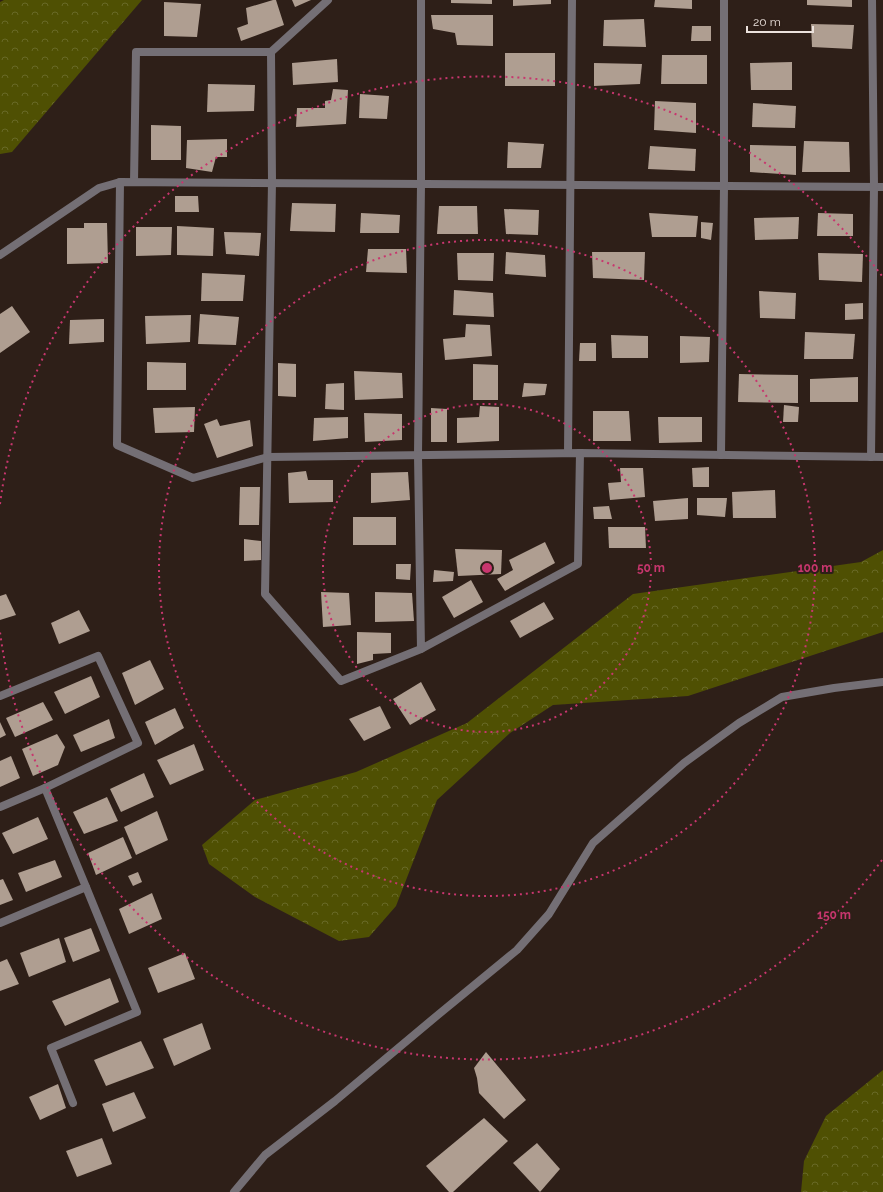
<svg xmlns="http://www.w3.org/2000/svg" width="883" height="1192" font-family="Raleway,sans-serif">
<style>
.forest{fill:url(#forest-crowns)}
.building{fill:#af9e91}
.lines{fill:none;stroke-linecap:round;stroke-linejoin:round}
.minor{stroke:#746f75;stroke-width:8}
.ring{fill:none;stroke:#c8366e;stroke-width:2;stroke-dasharray:2 4}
.centre{fill:#c8366e;stroke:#2e1f18;stroke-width:2}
.ring-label{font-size:12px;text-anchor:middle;font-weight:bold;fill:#c8366e;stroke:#2e1f18;stroke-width:4;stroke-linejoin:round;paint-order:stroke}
</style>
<defs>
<pattern id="forest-crowns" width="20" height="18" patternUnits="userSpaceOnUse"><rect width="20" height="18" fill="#4f5003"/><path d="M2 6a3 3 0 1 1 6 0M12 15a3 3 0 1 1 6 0" fill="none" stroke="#686927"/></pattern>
</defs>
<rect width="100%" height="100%" fill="#2e1f18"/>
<g class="forest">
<polygon points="4,0 142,0 12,152 0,154 0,2"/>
<polygon points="883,550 883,632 688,696 553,705 510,733 437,800 396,906 369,937 339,941 255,897 209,864 202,845 255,800 356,772 467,723 633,594 861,562"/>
<polygon points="883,1070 883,1192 801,1192 804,1161 826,1116"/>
</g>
<g class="building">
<polygon points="273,0 276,0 284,25 241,41 237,28 248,24 246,8"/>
<polygon points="292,0 311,0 295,7"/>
<polygon points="451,0 492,0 492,4 451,3"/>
<polygon points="513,0 551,0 551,4 513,6"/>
<polygon points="655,0 692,0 692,9 654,7"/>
<polygon points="807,0 852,0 852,7 807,5"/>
<polygon points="164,2 201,4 197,37 164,36"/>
<polygon points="431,15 493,15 493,46 457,45 455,33 433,29"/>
<polygon points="644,19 646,47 603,46 604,20"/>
<polygon points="811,24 854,25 852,49 812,47"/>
<polygon points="692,26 711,26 711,41 691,41"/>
<rect x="505" y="53" width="50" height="33"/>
<polygon points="662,55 707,55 707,84 661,84"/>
<polygon points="337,59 338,82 293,85 292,63"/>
<polygon points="792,62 792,90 751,90 750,63"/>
<polygon points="594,63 642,64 640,84 594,86"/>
<polygon points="208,84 255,85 254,111 207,112"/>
<polygon points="333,89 348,90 346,124 296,127 297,108 325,108 325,101 331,100"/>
<polygon points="360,94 389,96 387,119 359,118"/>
<polygon points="655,101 696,103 696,133 654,130"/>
<polygon points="753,103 796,106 795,128 752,127"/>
<polygon points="151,125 181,126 181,160 151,160"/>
<polygon points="227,139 227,157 216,157 212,172 186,168 187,140"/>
<polygon points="804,141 849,142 850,172 802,172"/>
<polygon points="508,142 544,144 541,168 507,168"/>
<polygon points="750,145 796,146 796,175 750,172"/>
<polygon points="650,146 696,149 695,171 648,169"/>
<polygon points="175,196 198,196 199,212 175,212"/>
<polygon points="292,203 336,204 335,232 290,231"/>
<polygon points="439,206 477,206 478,234 437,234"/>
<polygon points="504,209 539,210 538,235 506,234"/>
<polygon points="361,213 400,215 399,233 360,233"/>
<polygon points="649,213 698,216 696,237 652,237"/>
<polygon points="818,213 853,214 853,236 817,236"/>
<polygon points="799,217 798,239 755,240 754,218"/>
<polygon points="701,222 713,223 711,240 701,238"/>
<polygon points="84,223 107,223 108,263 67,264 67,228 84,228"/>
<polygon points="177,226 214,228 213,256 177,255"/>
<polygon points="136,227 172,227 171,255 136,256"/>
<polygon points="224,232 261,233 259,256 226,254"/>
<polygon points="368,249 406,249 407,273 366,272"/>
<polygon points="506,252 545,255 546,277 505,274"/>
<polygon points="592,252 645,252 644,280 593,278"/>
<polygon points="457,253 494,253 493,281 458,280"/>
<polygon points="818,253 863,254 862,282 819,280"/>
<polygon points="202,273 245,275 243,301 201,301"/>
<polygon points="454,290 493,293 494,317 453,315"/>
<polygon points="759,291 796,293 795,319 760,318"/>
<polygon points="863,303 863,319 845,320 845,304"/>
<polygon points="12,306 30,332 0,353 0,314"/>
<polygon points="200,314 239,317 236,345 198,344"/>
<polygon points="191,315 190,342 146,344 145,316"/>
<polygon points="104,319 104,342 69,344 70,320"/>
<polygon points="466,324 490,325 492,356 445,360 443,339 465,337"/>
<polygon points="805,332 855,334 853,359 804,359"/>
<polygon points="611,335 648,336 648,358 612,358"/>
<polygon points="680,336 710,337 709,362 680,363"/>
<polygon points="580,343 596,343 596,361 579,361"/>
<polygon points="147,362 186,363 186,390 147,390"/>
<polygon points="278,363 296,364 296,397 278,396"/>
<polygon points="473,364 498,365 498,400 473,400"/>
<polygon points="354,371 402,373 403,398 355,400"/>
<polygon points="739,374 798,375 798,403 738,402"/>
<polygon points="858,377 858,402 810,402 810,379"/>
<polygon points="344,383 344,410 325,409 326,384"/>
<polygon points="524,383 547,384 545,395 522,397"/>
<polygon points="784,405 799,407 798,422 783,422"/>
<polygon points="480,406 499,407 499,441 457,443 457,418 479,417"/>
<polygon points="195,407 194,432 155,433 153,408"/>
<polygon points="431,408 447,409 447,442 431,442"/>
<polygon points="593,411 629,411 631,441 593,441"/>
<polygon points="364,413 402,414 402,440 365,442"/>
<polygon points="348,417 348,438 313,441 314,418"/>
<polygon points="658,417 702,417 702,442 659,443"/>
<polygon points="217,419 220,426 250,420 253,446 217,458 204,424"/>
<polygon points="709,467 709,487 693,487 692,468"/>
<polygon points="620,468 643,468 645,497 610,500 608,483 621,482"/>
<polygon points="306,471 308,480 333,480 333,502 289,503 288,473"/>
<polygon points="408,472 410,500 371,503 371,473"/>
<polygon points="240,487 260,487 259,525 239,525"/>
<polygon points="775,490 776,518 733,518 732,492"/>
<polygon points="688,498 688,519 655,521 653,501"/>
<polygon points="697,498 727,498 725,517 697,515"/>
<polygon points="609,506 612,519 594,519 593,507"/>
<rect x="353" y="517" width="43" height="28"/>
<polygon points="608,527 645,527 646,548 609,548"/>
<polygon points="244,539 261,541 261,560 244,561"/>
<polygon points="545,542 555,563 505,591 497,579 513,570 509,560"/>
<polygon points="455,549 502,550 501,574 458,576"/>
<polygon points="396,564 411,564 410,580 396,579"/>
<polygon points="434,570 454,572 453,581 433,582"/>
<polygon points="471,580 483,602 454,618 442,597"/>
<polygon points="321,592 349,593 351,625 323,627"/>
<polygon points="375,592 412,593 414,621 375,622"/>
<polygon points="6,594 16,615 0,620 0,596"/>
<polygon points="544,602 554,619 520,638 510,621"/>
<polygon points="79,610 90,631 59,644 51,623"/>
<polygon points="357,632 391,633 391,653 373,654 373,660 357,664"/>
<polygon points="150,660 164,689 135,705 122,673"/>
<polygon points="91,676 100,697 65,714 54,692"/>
<polygon points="421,682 436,710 410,725 393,699"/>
<polygon points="43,702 53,720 15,737 6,718"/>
<polygon points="380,706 391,728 364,741 349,719"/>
<polygon points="175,708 184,728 155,745 145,722"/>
<polygon points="109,719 115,738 81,752 73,735"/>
<polygon points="0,722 6,735 0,738"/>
<polygon points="57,734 65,747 58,765 33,776 22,749"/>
<polygon points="194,744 204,770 170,785 157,760"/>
<polygon points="11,756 20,778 0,787 0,761"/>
<polygon points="144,773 154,797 121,812 110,789"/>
<polygon points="107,797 118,821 84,834 73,812"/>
<polygon points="157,811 168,840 136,855 124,827"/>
<polygon points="38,817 48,839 13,854 2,833"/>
<polygon points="123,837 132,858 96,875 88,853"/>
<polygon points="55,860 62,877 26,892 18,873"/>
<polygon points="138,872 142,882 133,886 128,876"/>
<polygon points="3,879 13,900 0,905 0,880"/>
<polygon points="152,893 162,919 129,934 119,909"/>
<polygon points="91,928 100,951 73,962 64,938"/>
<polygon points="59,938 66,962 29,977 20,953"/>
<polygon points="185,953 195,979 158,993 148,968"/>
<polygon points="7,959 19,984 0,991 0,962"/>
<polygon points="110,978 119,1002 65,1026 52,1001"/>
<polygon points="202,1023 211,1049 174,1066 163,1039"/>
<polygon points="141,1041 154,1068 106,1086 94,1060"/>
<polygon points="486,1052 526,1100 504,1119 479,1093 477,1078 474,1068"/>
<polygon points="58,1084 66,1108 40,1120 29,1097"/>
<polygon points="134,1092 146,1118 113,1132 102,1104"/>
<polygon points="484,1118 508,1141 453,1192 449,1192 426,1166"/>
<polygon points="102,1138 112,1164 77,1177 66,1151"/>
<polygon points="537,1143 560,1169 540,1192 513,1163"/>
</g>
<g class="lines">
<g class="minor">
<polyline points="421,0 421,184 418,455 421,649 578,564 580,453"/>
<polyline points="271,52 272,182 265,594 341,681 421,649"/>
<polyline points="120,182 117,445 193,478 268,457 580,453 883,457"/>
<polyline points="134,182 136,52 271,52 328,0"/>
<polyline points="0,255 99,188 120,182 883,187"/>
<polyline points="568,453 572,0"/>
<polyline points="721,455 724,186 724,0"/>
<polyline points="871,457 874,186 872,0"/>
<polyline points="0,696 98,656 138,743 45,788 0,807"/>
<polyline points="45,788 86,887"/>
<polyline points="0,923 86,887 137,1012 51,1048 73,1103"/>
<polyline points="234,1192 265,1155 335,1101 439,1014 517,950 549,914 593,843 684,763 739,723 782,697 834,688 883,682"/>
</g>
</g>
<g class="ring">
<circle cx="487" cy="568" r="164"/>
<circle cx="487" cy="568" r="328"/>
<path d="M882 860A491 491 0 0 1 0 632M0 504A491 491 0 0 1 882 276"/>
</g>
<circle cx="487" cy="568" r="6" class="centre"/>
<g class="ring-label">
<text x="651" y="572">50 m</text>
<text x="815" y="572">100 m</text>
<text x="834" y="919">150 m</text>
</g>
<path d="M747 26v6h66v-6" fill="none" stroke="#ebe1dc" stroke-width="2"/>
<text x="753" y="26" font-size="12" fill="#ebe1dc" stroke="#2e1f18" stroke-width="3" paint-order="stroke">20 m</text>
</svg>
